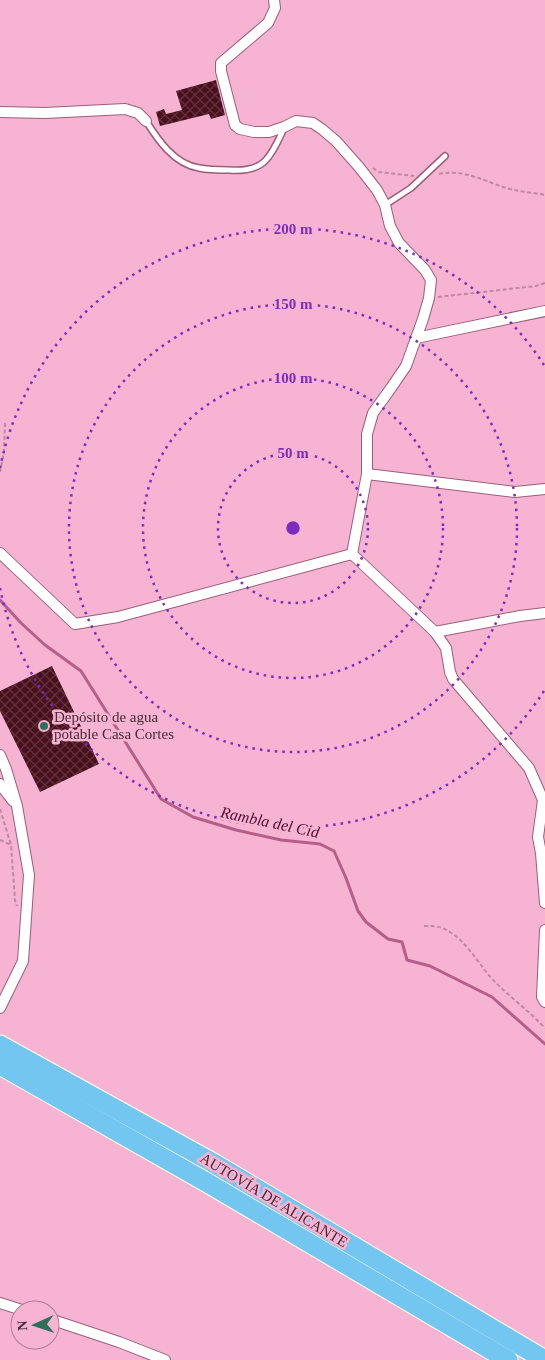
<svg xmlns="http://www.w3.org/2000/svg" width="545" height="1360" font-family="Georgia,serif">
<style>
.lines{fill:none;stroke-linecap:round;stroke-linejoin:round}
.stream{stroke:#b55e89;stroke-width:3}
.building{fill:url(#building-cross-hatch)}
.service-casing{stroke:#9a5e7a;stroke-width:8}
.minor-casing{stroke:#9a5e7a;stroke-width:12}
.motorway-casing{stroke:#fff;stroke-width:21}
.path{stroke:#be88a0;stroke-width:2;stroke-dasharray:4 2.5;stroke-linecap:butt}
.service{stroke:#fff;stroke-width:5}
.minor{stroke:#fff;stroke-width:10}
.motorway{stroke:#73c6ef;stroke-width:19}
.ring{fill:none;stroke:#7b2cbf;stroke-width:2.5;stroke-dasharray:2.5 5}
.poi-dot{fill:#2f6e5b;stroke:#f7b4d2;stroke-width:2}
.labels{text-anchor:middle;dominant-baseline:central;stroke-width:5;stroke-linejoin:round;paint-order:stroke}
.poi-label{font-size:15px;fill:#452a36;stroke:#f7b4d2;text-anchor:start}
.street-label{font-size:15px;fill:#452a36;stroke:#f7b4d2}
.water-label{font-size:16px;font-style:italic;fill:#500932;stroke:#f7b4d2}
.centre{fill:#7b2cbf;stroke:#f7b4d2;stroke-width:2.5}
.ring-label{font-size:15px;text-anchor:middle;font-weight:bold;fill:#7b2cbf;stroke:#f7b4d2;stroke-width:5;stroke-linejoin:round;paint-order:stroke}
</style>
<defs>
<pattern id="building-cross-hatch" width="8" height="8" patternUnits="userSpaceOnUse" patternTransform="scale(1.25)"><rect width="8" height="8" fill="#490f1d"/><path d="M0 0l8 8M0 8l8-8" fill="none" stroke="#62323e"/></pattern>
</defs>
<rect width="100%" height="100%" fill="#f7b4d2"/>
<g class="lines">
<polyline class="stream" points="0,600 21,623 45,645 81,671 161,799 193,817 236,830 281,840 320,844 334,851 346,878 358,911 366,922 388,939 402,942 407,960 430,966 492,997 545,1044"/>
</g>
<g class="building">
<polygon points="216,80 225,115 211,119 209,114 160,126 156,112 164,109 166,114 182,110 176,91"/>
<polygon points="52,666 99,764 40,792 0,711 0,691"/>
</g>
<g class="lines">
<defs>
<g id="service">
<path d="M146 121C158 140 174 164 199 168 209 170 219 170 229 170 242 171 256 170 265 161 274 152 279 139 284 128"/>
<polyline points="385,205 411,188 445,156"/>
</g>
<g id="minor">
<polyline points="0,112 45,113 125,109 138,113 146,121"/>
<polyline points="416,338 545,311"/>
<polyline points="367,474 515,492 545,489"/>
<polyline points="0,553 75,624 118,617 352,554 367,474 367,434 373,413 391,388 406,366 423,319 429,298 431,280 425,270 399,243 390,226 385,205 377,190 359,167 336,141 323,130 313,123 296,121 284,127 269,132 254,132 240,129 235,125 221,71 221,63 268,23 275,8 274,0"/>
<polyline points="352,554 435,632 446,648 450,672 453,679 529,768 543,800 538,837 541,853 545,903"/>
<polyline points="435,632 520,616 545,613"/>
<polyline points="0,755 6,769 17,806 29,875 23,961 0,1008"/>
<polyline points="0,784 13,801"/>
<polyline points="545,930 542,997 545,1002"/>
<polyline points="0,1303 22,1310"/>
<polyline points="50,1319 119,1342 165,1360"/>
</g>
<g id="motorway">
<polyline points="0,1045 215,1164 545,1360"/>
<polyline points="0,1065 206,1182 508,1360"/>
</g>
</defs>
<use href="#service" class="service-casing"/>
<use href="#minor" class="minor-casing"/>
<use href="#motorway" class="motorway-casing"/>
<g class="path">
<polyline points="373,168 379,172 414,176"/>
<path d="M439 174C466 168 488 184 514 190 524 192 535 193 545 195"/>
<polyline points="438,297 536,286 545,283"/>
<polyline points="0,472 4,452 5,423"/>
<polyline points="0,809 11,845 15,900 17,906"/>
<polyline points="0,840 11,845"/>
<path d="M424 926C435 926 441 926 450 932 468 943 479 965 494 981 510 997 529 1011 545 1028"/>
</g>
<use href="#service" class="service"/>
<use href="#minor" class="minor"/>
<use href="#motorway" class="motorway"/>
</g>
<g class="ring">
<circle cx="293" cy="528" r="75"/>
<circle cx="293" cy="528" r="150"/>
<circle cx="293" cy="528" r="224"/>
<path d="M544 691A299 299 0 0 1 0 588M0 468A299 299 0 0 1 544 365"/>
</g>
<circle class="poi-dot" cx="44" cy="726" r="5"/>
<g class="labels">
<g class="poi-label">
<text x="54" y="717">Depósito de agua<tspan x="54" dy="17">potable Casa Cortes</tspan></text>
</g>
<g class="street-label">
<text transform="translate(274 1200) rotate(31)">AUTOVÍA DE ALICANTE</text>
</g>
<g class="water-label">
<text transform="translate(270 822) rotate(12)">Rambla del Cid</text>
</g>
</g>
<circle cx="293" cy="528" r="8" class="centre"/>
<g class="ring-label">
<text x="293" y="234">200 m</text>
<text x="293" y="309">150 m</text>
<text x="293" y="383">100 m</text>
<text x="293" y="458">50 m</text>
</g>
<g transform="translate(35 1325) rotate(267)"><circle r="24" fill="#f7b4d2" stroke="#b07d94"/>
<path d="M0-4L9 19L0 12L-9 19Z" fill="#2f6e5b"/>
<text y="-8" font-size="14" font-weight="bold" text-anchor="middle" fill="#452a36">N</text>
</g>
</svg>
